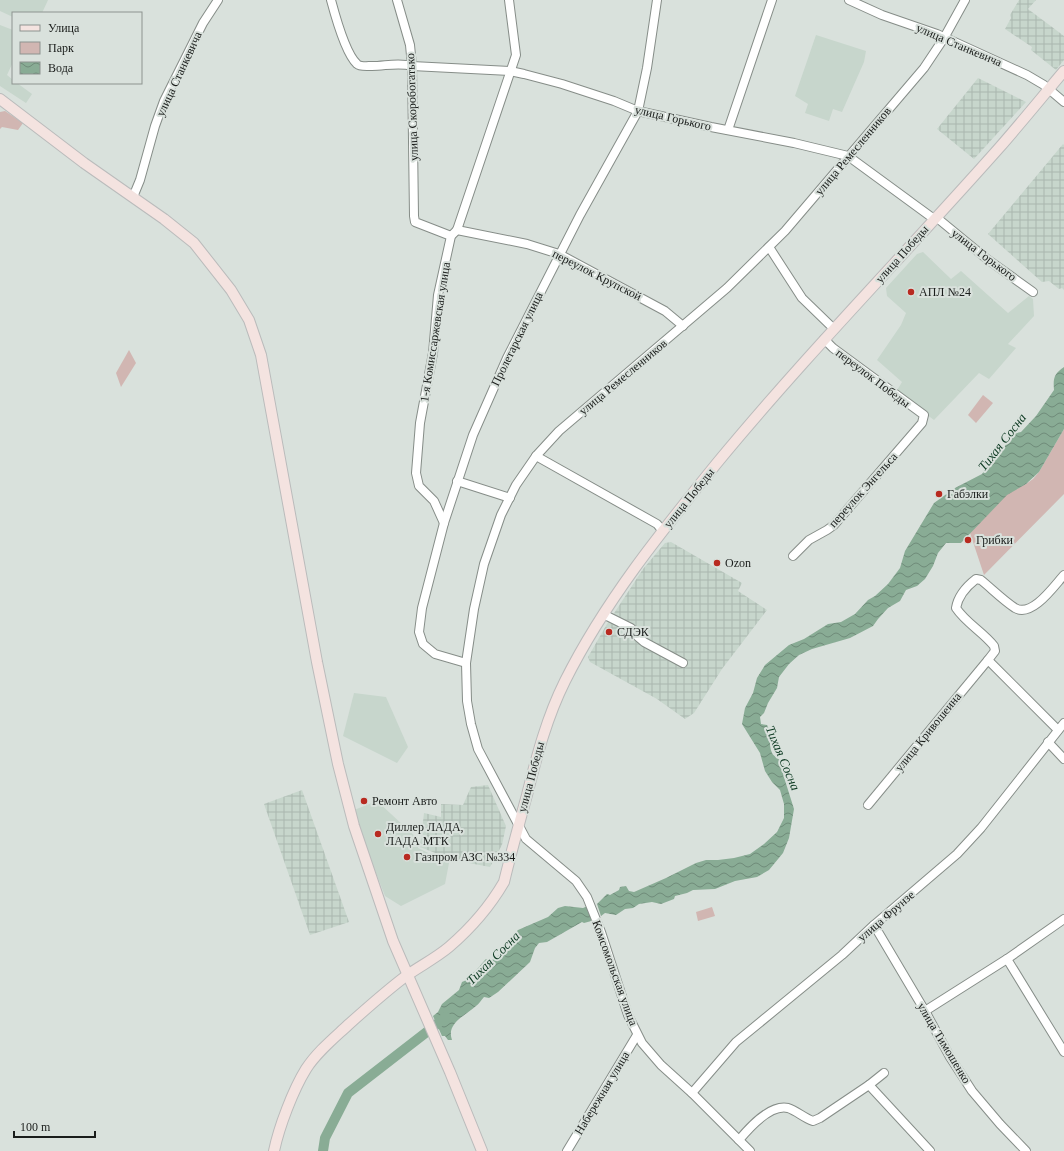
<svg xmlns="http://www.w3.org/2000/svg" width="1064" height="1151" font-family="Georgia,serif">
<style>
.built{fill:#c7d6cc}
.industrial{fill:url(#industrial-grid)}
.green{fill:#d1b6b2}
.water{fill:url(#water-waves)}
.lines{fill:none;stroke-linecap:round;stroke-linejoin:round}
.river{stroke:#89ac95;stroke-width:10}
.minor-casing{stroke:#868d88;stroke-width:10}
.major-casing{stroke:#babbbb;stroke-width:12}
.minor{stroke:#fff;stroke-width:8}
.major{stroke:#f4e3e0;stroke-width:10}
.poi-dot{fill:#b82a20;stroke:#d9e1dc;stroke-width:1.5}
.labels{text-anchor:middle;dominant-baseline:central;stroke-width:4;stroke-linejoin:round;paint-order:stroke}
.street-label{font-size:12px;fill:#1a1d1b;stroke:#d9e1dc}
.poi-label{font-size:12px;fill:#1a1d1b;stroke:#d9e1dc;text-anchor:start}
.water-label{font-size:13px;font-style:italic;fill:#0c3921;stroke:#d9e1dc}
</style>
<defs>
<pattern id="industrial-grid" width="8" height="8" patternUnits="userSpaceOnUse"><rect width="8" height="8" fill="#c7d6cc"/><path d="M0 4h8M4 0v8" fill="none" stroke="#aab7af"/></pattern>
<pattern id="water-waves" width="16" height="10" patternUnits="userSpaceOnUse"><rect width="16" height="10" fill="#89ac95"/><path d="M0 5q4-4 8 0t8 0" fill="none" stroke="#6f8b79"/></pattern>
</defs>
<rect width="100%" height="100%" fill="#d9e1dc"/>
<g class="built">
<polygon points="0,0 48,0 42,13 13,13 13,17 0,11"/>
<polygon points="0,25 13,30 13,62 7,75 13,80 13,83 17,83 32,94 26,103 0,86"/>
<polygon points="816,35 866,51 864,62 842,112 833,109 829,121 805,113 808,104 795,96"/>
<polygon points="923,252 951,279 961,271 1008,313 1029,296 1033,299 1034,316 1008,344 1016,348 989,379 979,373 934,420 896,392 902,382 877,360 901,325 906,313 887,296 886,288 917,254"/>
<polygon points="354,693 386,697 408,747 397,763 343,736"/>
<polygon points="377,801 418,839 418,848 449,863 445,884 401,906 385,896 362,837 354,810"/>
</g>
<g class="industrial">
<polygon points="1019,0 1036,0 1028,9 1064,36 1064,60 1056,70 1031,50 1032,47 1005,29 1011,18 1010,15"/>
<polygon points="978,78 1026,102 974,159 937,129"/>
<polygon points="1063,144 1064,145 1064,290 1062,288 1059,289 1049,281 1042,282 988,234"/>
<polygon points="671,542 742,583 738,591 767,610 722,669 694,713 685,719 657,699 590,662 588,657 607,624 643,569 665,543"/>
<polygon points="488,785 506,826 502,845 490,867 453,860 420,847 424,813 441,817 441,804 463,805 471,787"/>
<polygon points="302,790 349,922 310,935 264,804"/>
</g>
<g class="green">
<polygon points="5,111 23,123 18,130 2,127 0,129 0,112"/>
<polygon points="129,350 136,363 121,387 116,373"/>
<polygon points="983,395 993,403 976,423 968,415"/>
<polygon points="1064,429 1064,494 984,575 970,533 1007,494 1026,484 1033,479 1039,472"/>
<polygon points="712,907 715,916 698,921 696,912"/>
</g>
<g class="water">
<path d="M1064 367V429L1039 472 1026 484 1007 495 961 543H946L938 553 933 566 925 579 917 586 906 590 900 601 888 608 878 619 873 626 850 638 812 649 799 655 789 664 779 677 777 688 768 703 764 713 760 717 761 724 767 725C772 733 768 744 772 753 774 757 781 760 784 764L783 774 794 809 789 838 783 853 769 870 757 877 735 881 715 889 693 890 687 893 675 896 674 899 661 904 652 902 639 904 633 908 625 909 616 915 605 913 601 916 597 904 607 894 610 895 619 890 620 887 626 886 629 891 634 892 666 878 696 863 706 860H718L734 858 750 854 764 844 777 832 784 818V804L780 790 772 782 765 771 760 753 742 724 745 708 753 693 757 678 765 665 789 645 804 639 828 624 841 622 855 614 868 600 875 596 888 584 900 568 905 551 934 503 955 488 982 474 992 461 995 455 1005 446 1012 434 1021 432 1036 416 1054 390C1053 378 1054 374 1064 367Z"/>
<path d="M590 905 595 920 584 923 582 922 547 942 539 943 535 948 530 962 498 992 489 998 484 997C481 1000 479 1004 476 1006 465 1016 446 1023 452 1040H448L445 1036H442L433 1016 438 1012 442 1004 459 990 462 982 471 978 473 973C480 967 481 964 486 959L492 960 499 955 500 949 503 948 507 941 518 930 548 917 558 908 565 906 583 908Z"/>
</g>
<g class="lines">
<polyline class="river" points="323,1151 325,1138 348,1093 446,1017"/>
<defs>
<g id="minor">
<path d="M331 0C335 15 346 54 357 64 360 67 367 66 372 66 385 66 399 62 412 66L510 71 524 74 562 84 614 101 638 111 711 127 794 143 848 156 934 219"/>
<polyline points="397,0 410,45 412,66 414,216 415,222 451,236"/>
<polyline points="849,0 882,15 937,34 1027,75 1044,85 1064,102"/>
<polyline points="728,130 772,0"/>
<polyline points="133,197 140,180 155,126 164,101 203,23 218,0"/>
<polyline points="936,217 987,259 1033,292"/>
<polyline points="457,230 527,244 559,254 665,311 683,326"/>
<polyline points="769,247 802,298 834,329"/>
<polyline points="536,456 657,524 662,530"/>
<polyline points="457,481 510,498"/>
<polyline points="444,523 434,501 419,486 416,473 420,423 433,353 438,295 451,236 457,230 516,55 509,0"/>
<polyline points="793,556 809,540 827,530 834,525 922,423 924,415 833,348 824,339"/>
<polyline points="603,614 631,628 637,636 644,642 683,663"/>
<polyline points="466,663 435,654 423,644 419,632 422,608 444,523 473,435 507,358 580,215 638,111 647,68 657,0"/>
<path d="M1058 730 988 660 995 651 994 646C983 632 966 623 956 608 958 596 967 586 976 579L981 580C992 589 1003 600 1015 608 1032 618 1054 586 1064 575"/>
<polyline points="1048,742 1064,759"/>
<polyline points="868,805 988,660"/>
<polyline points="874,925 925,1011 950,1057 972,1091 1000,1124 1026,1151"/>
<polyline points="1007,959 1064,1052"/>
<polyline points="925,1011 1007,959 1064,919"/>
<polyline points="869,1085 884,1073"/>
<polyline points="692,1093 736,1042 842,955 874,925 957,854 981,828 1064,723"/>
<path d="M739 1140C749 1128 770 1104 788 1108 797 1111 804 1118 813 1121L820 1118 869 1085 930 1151"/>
<polyline points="567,1151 637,1035"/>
<polyline points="750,1151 692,1093 661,1065 642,1043 628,1015 601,932 587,897 576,881 526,839 478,749 471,724 467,701 466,663 474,609 484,564 501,515 516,485 536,456 559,431 727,288 785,231 924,68 944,38 965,0"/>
</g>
<g id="major">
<polyline points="0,99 84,163 164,219 194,243 231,290 249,320 261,355 317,662 338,764 354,826 393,941 450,1072 482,1151"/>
<path d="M274 1151C279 1127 293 1090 306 1069 317 1052 333 1039 348 1025 367 1008 386 991 406 976 420 966 436 958 449 947 470 929 490 906 504 882 511 853 519 824 527 795 537 755 547 717 565 681 605 601 661 532 717 463 807 354 906 253 999 148 1021 123 1042 97 1064 71"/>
</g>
</defs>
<use href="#minor" class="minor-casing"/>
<use href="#major" class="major-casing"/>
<use href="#minor" class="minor"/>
<use href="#major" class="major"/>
</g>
<g class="poi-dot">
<circle cx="911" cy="292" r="4"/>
<circle cx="939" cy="494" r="4"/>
<circle cx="968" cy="540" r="4"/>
<circle cx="717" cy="563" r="4"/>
<circle cx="609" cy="632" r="4"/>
<circle cx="364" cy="801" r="4"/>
<circle cx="378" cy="834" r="4"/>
<circle cx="407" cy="857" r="4"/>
</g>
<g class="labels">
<g class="street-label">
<text transform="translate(959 45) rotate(23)">улица Станкевича</text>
<text transform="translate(179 74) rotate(-65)">улица Станкевича</text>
<text transform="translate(412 107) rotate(-92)">улица Скоробогатько</text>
<text transform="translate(673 118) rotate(13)">улица Горького</text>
<text transform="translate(853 151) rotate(-50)">улица Ремесленников</text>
<text transform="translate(902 254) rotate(-48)">улица Победы</text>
<text transform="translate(984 255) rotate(37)">улица Горького</text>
<text transform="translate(597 275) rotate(27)">переулок Крупской</text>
<text transform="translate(435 332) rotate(-81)">1-я Комиссаржевская улица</text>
<text transform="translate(517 339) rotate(-64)">Пролетарская улица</text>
<text transform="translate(623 377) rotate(-40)">улица Ремесленников</text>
<text transform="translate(873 378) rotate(37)">переулок Победы</text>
<text transform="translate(863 490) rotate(-48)">переулок Энгельса</text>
<text transform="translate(689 498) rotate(-51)">улица Победы</text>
<text transform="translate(928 732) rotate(-51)">улица Кривошеина</text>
<text transform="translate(531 777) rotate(-75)">улица Победы</text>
<text transform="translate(886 916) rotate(-41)">улица Фрунзе</text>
<text transform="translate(615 973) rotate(70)">Комсомольская улица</text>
<text transform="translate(944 1043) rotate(59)">улица Тимошенко</text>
<text transform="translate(602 1093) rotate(-59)">Набережная улица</text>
</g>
<g class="poi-label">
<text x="919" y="292">АПЛ №24</text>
<text x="947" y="494">Габэлки</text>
<text x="976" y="540">Грибки</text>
<text x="725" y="563">Ozon</text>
<text x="617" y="632">СДЭК</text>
<text x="372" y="801">Ремонт Авто</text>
<text x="386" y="827">Диллер ЛАДА,<tspan x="386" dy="14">ЛАДА МТК</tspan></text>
<text x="415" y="857">Газпром АЗС №334</text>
</g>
<g class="water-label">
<text transform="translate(1002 442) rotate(-52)">Тихая Сосна</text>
<text transform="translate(783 758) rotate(67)">Тихая Сосна</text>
<text transform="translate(493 958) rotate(-45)">Тихая Сосна</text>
</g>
</g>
<rect x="12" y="12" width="130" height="72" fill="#d9e1dc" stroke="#8d938f"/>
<rect x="20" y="25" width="20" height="6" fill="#f4e3e0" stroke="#8d938f"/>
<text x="48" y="32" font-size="12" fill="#1a1d1b">Улица</text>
<rect x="20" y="42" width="20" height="12" fill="#d1b6b2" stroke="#8d938f"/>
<text x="48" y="52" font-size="12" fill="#1a1d1b">Парк</text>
<rect x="20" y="62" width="20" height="12" fill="url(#water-waves)" stroke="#8d938f"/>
<text x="48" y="72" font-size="12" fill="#1a1d1b">Вода</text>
<path d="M14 1131v6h81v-6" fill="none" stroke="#1a1d1b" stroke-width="2"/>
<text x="20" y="1131" font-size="12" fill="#1a1d1b" stroke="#d9e1dc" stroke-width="3" paint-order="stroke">100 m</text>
</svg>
